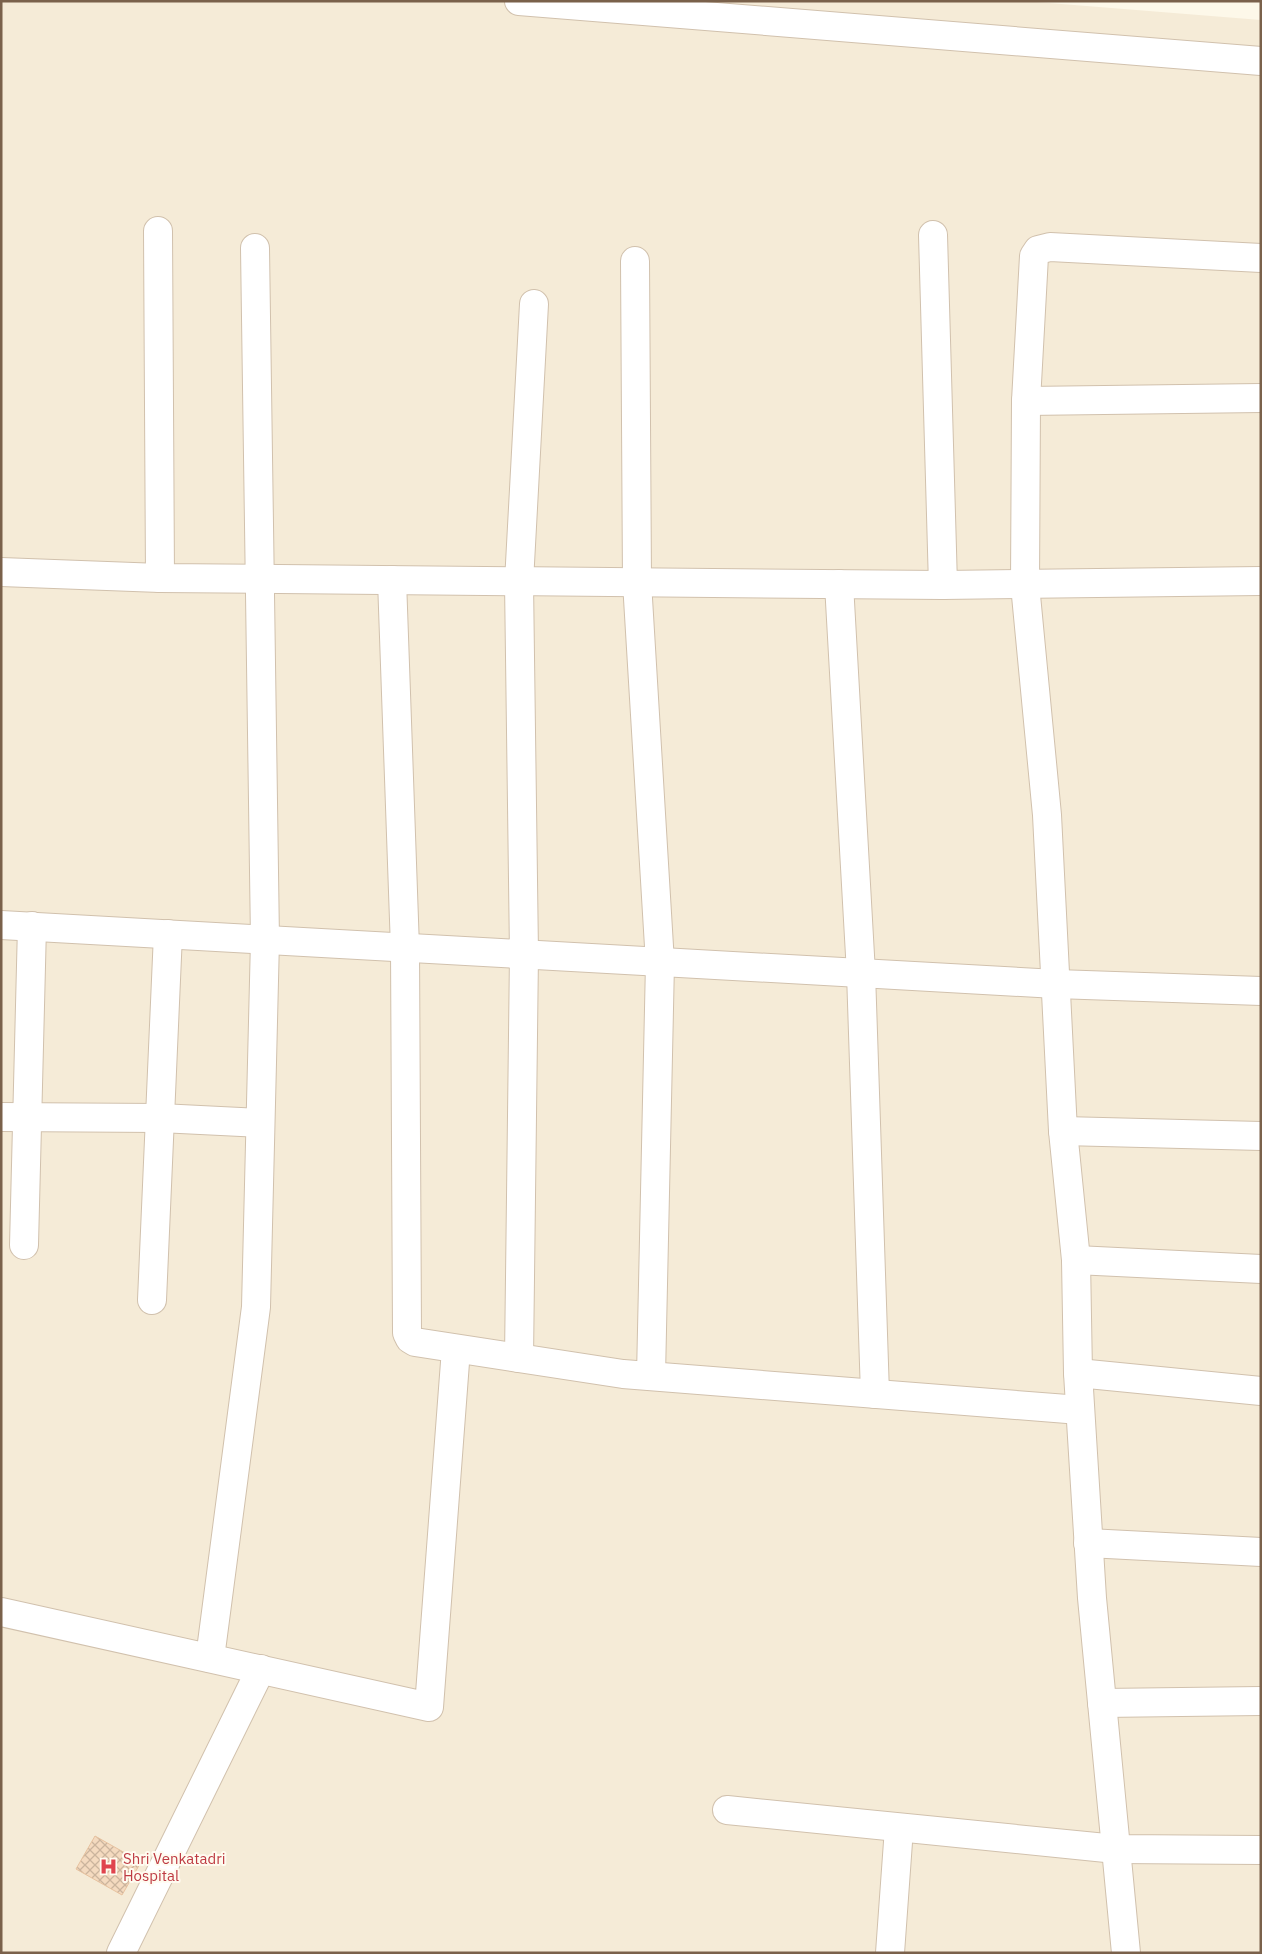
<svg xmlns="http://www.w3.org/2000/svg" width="1262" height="1954" font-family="'IBM Plex Sans',sans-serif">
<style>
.residential{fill:#f5ebd7}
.building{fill:url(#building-cross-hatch);stroke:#e7c29f}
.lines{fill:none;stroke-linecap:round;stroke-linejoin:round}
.minor-casing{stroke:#d1c1ad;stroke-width:30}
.tertiary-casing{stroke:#d1c1ad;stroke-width:30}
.minor{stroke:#fff;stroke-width:28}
.tertiary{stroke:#fff;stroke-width:28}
.labels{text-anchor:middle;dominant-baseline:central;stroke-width:4;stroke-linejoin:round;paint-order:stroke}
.health-label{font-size:15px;fill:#be3a42;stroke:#fffbf0;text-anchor:start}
</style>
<defs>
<pattern id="building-cross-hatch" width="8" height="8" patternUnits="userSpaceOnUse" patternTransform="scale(1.25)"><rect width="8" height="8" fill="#f4dabf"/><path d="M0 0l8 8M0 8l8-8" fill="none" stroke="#cbb49d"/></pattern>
</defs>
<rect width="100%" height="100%" fill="#fdf8e9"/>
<polygon class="residential" points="1,1 1024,1 1261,20 1261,1953 1,1953"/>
<polygon class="building" points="95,1836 141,1862 122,1895 76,1869"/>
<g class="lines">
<defs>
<g id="minor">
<polyline points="519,1 1261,61"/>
<polyline points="158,231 160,578"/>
<polyline points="933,235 943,585"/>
<polyline points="635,261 637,582 660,963 651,1376"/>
<polyline points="1026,401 1261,398"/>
<polyline points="392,580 405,948 407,1333 410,1339 415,1342 623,1374 1080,1410"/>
<polyline points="839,584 861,973 875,1394"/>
<polyline points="1,925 1056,984 1261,991"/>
<polyline points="1,1117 160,1118 260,1123"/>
<polyline points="1063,1131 1261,1136"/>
<polyline points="24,1245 32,926"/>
<polyline points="1076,1260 1261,1269"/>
<polyline points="152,1300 168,934"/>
<polyline points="519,1358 524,954 519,582 534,304"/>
<polyline points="1078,1373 1261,1391"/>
<polyline points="1088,1543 1261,1552"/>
<polyline points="1,1612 429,1707 456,1349"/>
<polyline points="210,1658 256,1307 265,940 255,248"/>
<polyline points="1102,1703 1261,1701"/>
<polyline points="727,1810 1116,1849 1261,1850"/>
<polyline points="121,1953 261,1669"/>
<polyline points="890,1953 899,1828"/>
<polyline points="1126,1953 1092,1598 1078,1373 1076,1260 1063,1131 1047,815 1025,585 1026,401 1034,256 1038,250 1050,247 1261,258"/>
</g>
<polyline id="tertiary" points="1,572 160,578 943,585 1261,581"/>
</defs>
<use href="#minor" class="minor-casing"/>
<use href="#tertiary" class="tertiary-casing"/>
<use href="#minor" class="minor"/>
<use href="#tertiary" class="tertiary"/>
</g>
<defs>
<symbol id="hospital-bare" viewBox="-9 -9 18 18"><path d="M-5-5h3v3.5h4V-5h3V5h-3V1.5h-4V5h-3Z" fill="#e0444e" stroke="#fffbf0" stroke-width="2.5" paint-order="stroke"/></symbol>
</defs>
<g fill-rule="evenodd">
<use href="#hospital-bare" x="96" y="1854" width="25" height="25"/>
</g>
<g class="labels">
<g class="health-label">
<text x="123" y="1858">Shri Venkatadri<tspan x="123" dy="17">Hospital</tspan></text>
</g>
</g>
<rect width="1262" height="1954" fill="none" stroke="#7a614b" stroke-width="5"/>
</svg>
